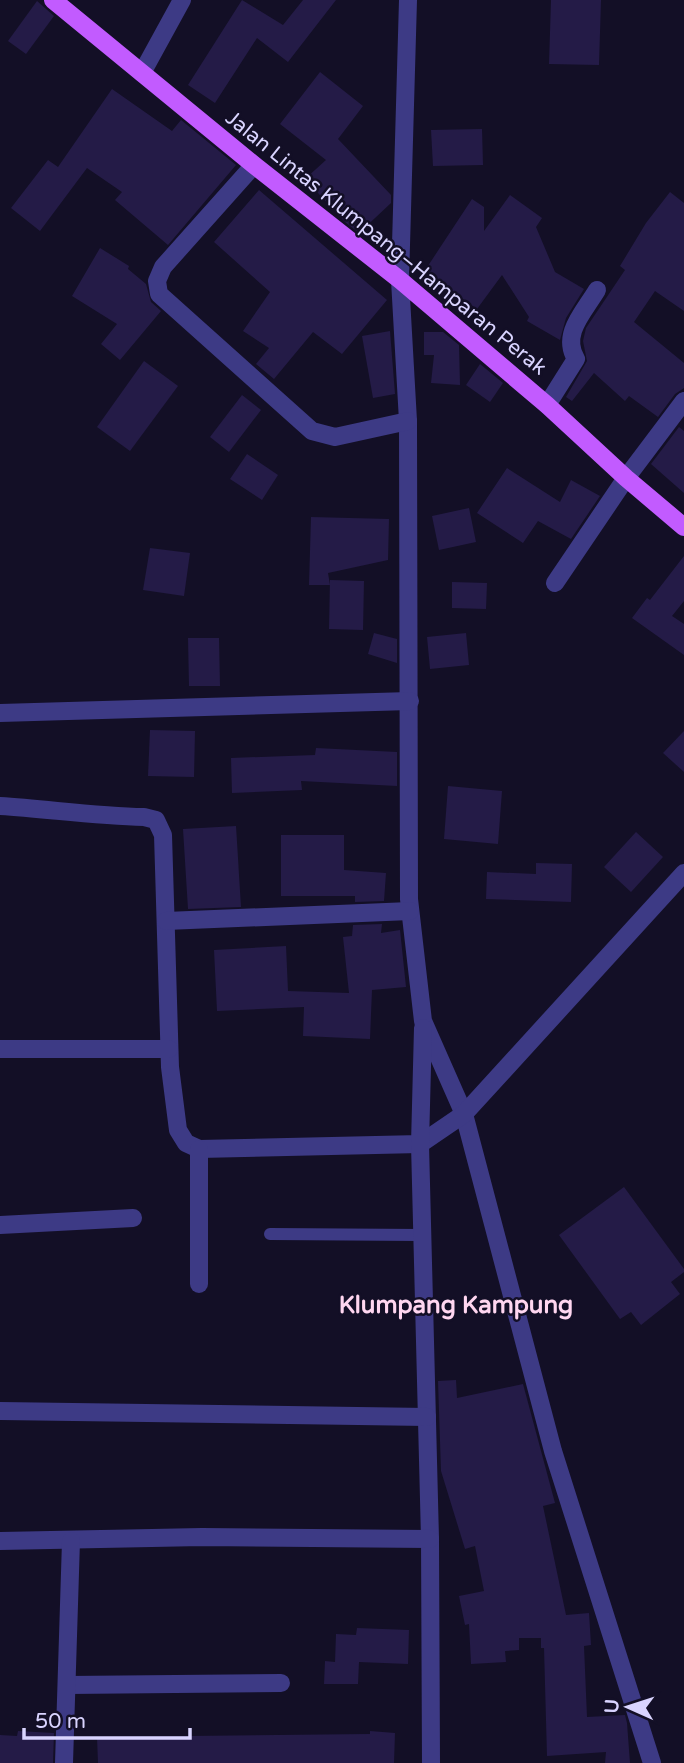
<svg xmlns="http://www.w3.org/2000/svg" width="684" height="1763" font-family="'Varela Round',sans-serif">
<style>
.building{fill:#241b47}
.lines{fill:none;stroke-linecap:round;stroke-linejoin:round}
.service{stroke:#3d3a85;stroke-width:12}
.minor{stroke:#3d3a85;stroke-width:18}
.primary{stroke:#c25bff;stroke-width:18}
.labels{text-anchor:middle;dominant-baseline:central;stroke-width:5;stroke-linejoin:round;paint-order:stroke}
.street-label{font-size:21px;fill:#d9d4ff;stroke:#130f26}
.quarter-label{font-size:24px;font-weight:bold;fill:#ffd6f0;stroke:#130f26}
</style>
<rect width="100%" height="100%" fill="#130f26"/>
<g class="building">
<polygon points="242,0 283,25 303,0 336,0 288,62 257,38 215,103 188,85"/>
<polygon points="551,0 601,0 599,65 549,64"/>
<polygon points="37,1 54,16 26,54 8,41"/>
<polygon points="320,72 363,106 338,139 391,195 391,203 359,233 345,222 305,179 326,160 280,124"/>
<polygon points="112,89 172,131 181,120 236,165 168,245 115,200 122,192 87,168 40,231 11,208 48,160 58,167"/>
<polygon points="482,129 483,165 433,166 431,130"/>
<polygon points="259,190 387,300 342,354 313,332 274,379 256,364 269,348 243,331 270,292 214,242"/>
<polygon points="670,192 684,203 684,311 655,291 634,322 684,363 684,388 675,394 658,417 629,396 625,401 594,373 572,401 566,397 587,361 583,341 586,328 625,270 620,266 646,223"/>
<polygon points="510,195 542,218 536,227 555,272 584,289 566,318 560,340 527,321 529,317 502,275 477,309 445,286 441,291 420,278 472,199 484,207 484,231"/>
<polygon points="100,248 129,266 128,269 146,284 151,302 161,311 120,360 101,344 117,324 72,296"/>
<polygon points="390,331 395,394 373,398 362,336"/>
<polygon points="424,332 443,332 459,345 460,385 431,383 434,355 424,355"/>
<polygon points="144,361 178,386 130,451 97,427"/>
<polygon points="480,364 503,383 490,402 466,385"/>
<polygon points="242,395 261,410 229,452 210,437"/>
<polygon points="679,427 684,431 684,493 651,464"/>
<polygon points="247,454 278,475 262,500 230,479"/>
<polygon points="507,468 560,502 571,480 600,496 571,539 538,521 523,543 477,513"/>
<polygon points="469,508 476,542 439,550 432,516"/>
<polygon points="311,517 389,519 388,560 328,573 330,585 309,585"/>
<polygon points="150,548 190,553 184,596 143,590"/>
<polygon points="684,556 684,601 672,616 684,624 684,655 632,618 647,598 650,600"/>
<polygon points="330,580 364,581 363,630 329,629"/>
<polygon points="452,582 487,583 486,609 452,608"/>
<polygon points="374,633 397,639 397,663 368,654"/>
<polygon points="466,633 469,665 430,669 427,637"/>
<polygon points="188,638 219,638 220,686 189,686"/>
<polygon points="150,730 195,731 194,777 148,776"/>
<polygon points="684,731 684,772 663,753"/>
<polygon points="316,748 397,752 397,786 301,781 302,790 232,793 231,758 315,755"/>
<polygon points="448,786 502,791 498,844 444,839"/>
<polygon points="236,826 241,907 188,909 183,829"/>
<polygon points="636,832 663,857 631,892 604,867"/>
<polygon points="281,835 344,835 344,870 386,873 384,901 355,902 355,896 281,896"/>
<polygon points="536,863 572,864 571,902 486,899 487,872 536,874"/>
<polygon points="382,924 381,933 400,930 406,987 372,990 370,1039 303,1036 304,1007 217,1011 214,950 286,946 288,991 349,993 343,937 352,936 353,925"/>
<polygon points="624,1187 684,1269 684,1272 671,1282 680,1294 641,1325 631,1312 620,1319 559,1235"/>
<polygon points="456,1380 457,1398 523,1384 555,1503 543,1506 566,1615 589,1613 591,1645 584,1646 587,1717 625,1715 627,1723 630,1763 605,1763 606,1752 547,1756 544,1648 541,1648 541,1638 519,1638 519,1650 505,1651 506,1662 471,1664 469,1624 465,1625 459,1596 484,1591 475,1546 465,1549 441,1471 438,1381"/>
<polygon points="357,1628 409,1630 408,1664 359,1662 358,1684 324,1684 325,1661 335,1662 336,1634 356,1635"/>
<polygon points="18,1731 54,1733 53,1763 0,1763 0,1735 17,1736"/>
<polygon points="370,1731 395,1733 394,1763 98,1763 97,1737 370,1734"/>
</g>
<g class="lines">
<polyline class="service" points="270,1234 422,1235"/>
<g class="minor">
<polyline points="408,0 400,280 408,421 409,899 423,1021 464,1114 553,1451 652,1763"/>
<polyline points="142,73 182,0"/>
<polyline points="254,165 163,267 157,281 159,294 312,431 335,437 408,421"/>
<path d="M547 405 576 359C561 334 584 312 597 290"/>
<polyline points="555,583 626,478 684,401"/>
<polyline points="0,713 410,701"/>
<path d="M0 806C48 809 95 816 144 817L156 820 163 835 170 1067 178 1130 186 1143 199 1149 420 1144 464 1114 684 873"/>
<polyline points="166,921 410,911"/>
<polyline points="423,1028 420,1144 430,1539 431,1763"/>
<polyline points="0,1049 169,1049"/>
<polyline points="199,1149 199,1284"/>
<polyline points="0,1225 133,1218"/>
<polyline points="0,1411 427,1417"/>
<polyline points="0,1541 202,1537 430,1539"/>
<polyline points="67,1685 281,1683"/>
<polyline points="64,1763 71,1541"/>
</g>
<polyline class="primary" points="53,0 254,165 400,280 547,405 626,478 684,527"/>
</g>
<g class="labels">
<g class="street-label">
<text transform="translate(386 243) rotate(39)">Jalan Lintas Klumpang–Hamparan Perak</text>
</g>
<g class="quarter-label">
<text x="456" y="1305">Klumpang Kampung</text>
</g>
</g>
<g transform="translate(628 1707) rotate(273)" stroke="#130f26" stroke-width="5" paint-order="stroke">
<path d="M0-5L12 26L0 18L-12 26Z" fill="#d9d4ff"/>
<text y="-10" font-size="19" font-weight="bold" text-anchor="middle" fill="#d9d4ff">U</text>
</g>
<path d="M24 1728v10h166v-10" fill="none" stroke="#d9d4ff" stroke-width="3.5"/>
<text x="35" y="1728" font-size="21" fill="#d9d4ff" stroke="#130f26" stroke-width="5" paint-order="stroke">50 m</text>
</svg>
